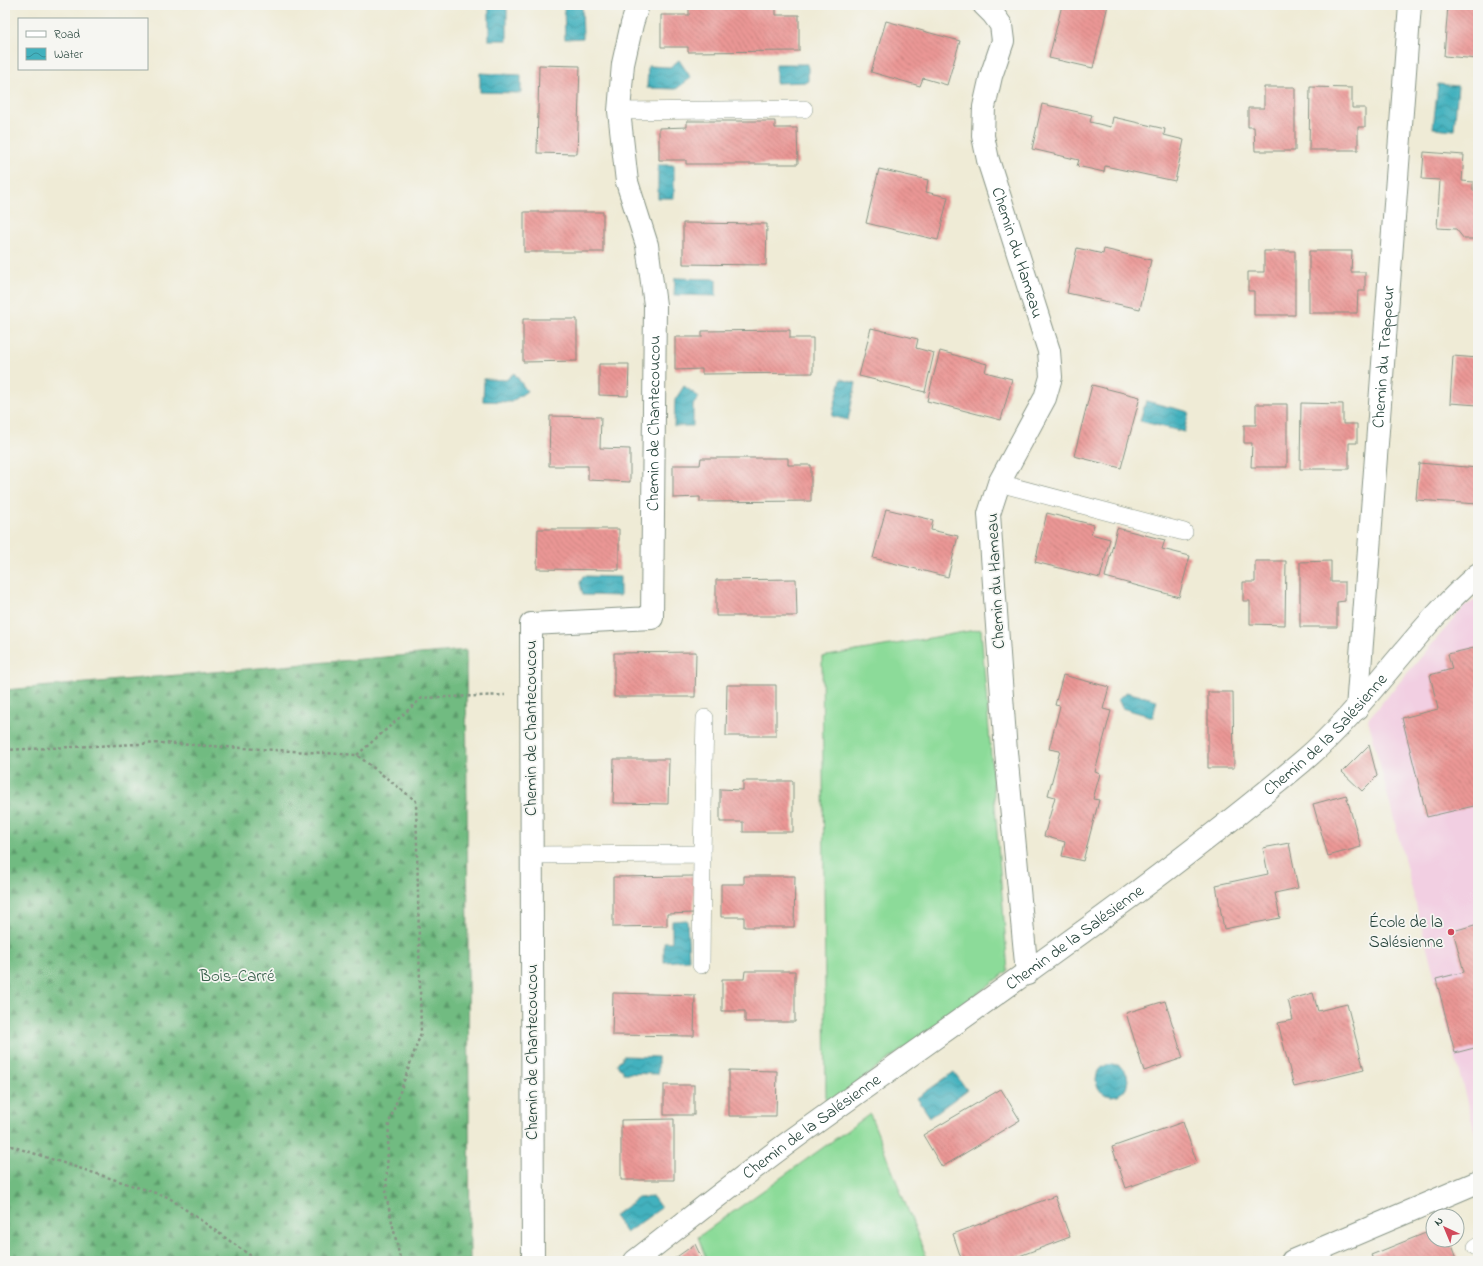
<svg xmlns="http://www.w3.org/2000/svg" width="1483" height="1266" font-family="'Indie Flower',sans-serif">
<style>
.built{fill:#f2cfe2}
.grass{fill:#8cdb99;stroke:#568c66}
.forest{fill:url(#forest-firs);stroke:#487c5a}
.water{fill:url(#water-waves);stroke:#307779}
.building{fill:url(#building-back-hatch)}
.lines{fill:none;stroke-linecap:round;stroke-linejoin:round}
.service-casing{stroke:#879485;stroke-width:18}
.minor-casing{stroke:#879485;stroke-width:24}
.tertiary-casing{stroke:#879485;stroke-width:24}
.path{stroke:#879485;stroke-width:2.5;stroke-dasharray:3 3;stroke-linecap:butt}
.service{stroke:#fff;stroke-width:17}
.minor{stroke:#fff;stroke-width:22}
.tertiary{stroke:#fff;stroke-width:22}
.poi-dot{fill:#d1495b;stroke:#f6f6f2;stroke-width:1.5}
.labels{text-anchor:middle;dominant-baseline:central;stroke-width:3.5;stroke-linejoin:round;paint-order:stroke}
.street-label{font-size:17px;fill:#1f3d34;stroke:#f6f6f2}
.poi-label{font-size:17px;fill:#1f3d34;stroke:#f6f6f2;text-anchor:end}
.park-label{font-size:17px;fill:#355d48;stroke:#f6f6f2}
</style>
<defs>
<pattern id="forest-firs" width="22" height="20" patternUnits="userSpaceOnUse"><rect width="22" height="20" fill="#71bb81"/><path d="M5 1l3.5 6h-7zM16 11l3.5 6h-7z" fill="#5c996a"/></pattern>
<pattern id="water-waves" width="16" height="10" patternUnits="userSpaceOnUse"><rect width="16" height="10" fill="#42b1be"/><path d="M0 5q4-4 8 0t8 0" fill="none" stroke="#37919b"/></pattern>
<pattern id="building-back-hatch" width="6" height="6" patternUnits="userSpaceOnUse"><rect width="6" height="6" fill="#eb9795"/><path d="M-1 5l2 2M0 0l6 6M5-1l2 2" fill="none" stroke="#be7c7a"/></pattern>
</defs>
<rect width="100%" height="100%" fill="#f6f6f2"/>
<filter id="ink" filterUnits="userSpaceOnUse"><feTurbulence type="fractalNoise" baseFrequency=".025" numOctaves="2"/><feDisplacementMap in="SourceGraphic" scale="8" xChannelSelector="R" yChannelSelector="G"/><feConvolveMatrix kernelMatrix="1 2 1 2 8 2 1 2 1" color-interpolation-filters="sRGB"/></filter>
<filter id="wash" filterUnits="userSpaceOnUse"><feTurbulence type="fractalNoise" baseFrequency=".012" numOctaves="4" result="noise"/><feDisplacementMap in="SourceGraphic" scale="16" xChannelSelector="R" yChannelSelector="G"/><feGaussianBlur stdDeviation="0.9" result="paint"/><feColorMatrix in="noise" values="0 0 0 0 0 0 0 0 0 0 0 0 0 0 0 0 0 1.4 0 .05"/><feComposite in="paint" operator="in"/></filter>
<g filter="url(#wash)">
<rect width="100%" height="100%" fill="#efebd6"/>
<polygon class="built" points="1478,599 1478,1145 1368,719 1465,606"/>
<g class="grass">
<polygon points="981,629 1008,971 826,1106 822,657"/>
<polygon points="870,1114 928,1261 707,1261 698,1237"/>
</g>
<polygon class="forest" points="466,650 470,1261 5,1261 5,690"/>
<g class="water">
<rect x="489" y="5" width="18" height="35"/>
<polygon points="564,5 582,5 583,38 565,39"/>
<polygon points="679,60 691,78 676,89 647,88 648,66 670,67"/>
<polygon points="776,64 808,64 808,82 776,83"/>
<polygon points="480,73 521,75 521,93 480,92"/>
<polygon points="1438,84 1458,86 1454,130 1433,128"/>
<rect x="658" y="165" width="16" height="33"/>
<polygon points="675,278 716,279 716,296 674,295"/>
<polygon points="514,373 527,391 511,402 483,401 484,379 506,380"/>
<polygon points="841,379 856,383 848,420 832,416"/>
<polygon points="684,386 699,397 693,405 693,426 674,426 675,400"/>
<polygon points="1146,401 1189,412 1184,432 1140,421"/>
<polygon points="583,576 620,577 620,596 583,595 580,583"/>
<polygon points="1126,692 1157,700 1153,717 1122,708 1118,699 1121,696 1125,695"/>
<polygon points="687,920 689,960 664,962 664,942 672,942 672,921"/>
<polygon points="623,1056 658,1057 658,1074 623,1073 623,1070 619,1068 617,1064 619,1061 623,1059"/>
<circle cx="1112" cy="1080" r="16"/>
<polygon points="954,1072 967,1090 930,1117 917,1098"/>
<polygon points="653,1197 661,1208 626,1233 614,1216 638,1198"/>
</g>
<g id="blocks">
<g class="building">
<polygon points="1062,5 1108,5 1093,68 1049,58"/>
<polygon points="1448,5 1478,5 1478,59 1444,56"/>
<polygon points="689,8 776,8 776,15 799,15 799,51 688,52 688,47 661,47 661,15 689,15"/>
<polygon points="886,21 960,41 947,85 923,78 920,86 871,72"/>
<polygon points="539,65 580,66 577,154 537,153"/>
<polygon points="1264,87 1295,87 1295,151 1255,151 1254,127 1248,127 1248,108 1264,108"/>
<polygon points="1310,87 1352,88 1352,108 1365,108 1365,127 1358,127 1358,150 1309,150"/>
<polygon points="1042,104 1092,115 1090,122 1111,127 1113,117 1165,129 1164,135 1184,140 1175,181 1105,166 1104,172 1077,166 1079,160 1032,149"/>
<polygon points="687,121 775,121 775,128 797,128 798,164 686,164 686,160 659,160 659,128 687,127"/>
<polygon points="1424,152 1464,155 1462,181 1473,182 1473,191 1478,192 1478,239 1464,239 1456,229 1437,228 1440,180 1422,179"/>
<polygon points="879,169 928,180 926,192 948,197 938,240 866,223"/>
<rect x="524" y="212" width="79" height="40"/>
<polygon points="683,223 767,224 766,265 683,264"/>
<polygon points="1077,248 1103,254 1104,249 1151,260 1140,309 1067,293"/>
<polygon points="1264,251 1295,251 1295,315 1254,315 1254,291 1248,291 1248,272 1264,272"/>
<polygon points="1309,251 1352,251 1351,272 1365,272 1365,291 1358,291 1357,313 1309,313"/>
<polygon points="523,319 577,319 577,361 523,362"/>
<polygon points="871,328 918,339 916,348 934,353 925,392 859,376"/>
<polygon points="790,330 790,338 813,338 813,373 702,374 702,369 675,370 675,337 702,337 702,331"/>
<polygon points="940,351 987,364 985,372 1012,379 1001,420 927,401"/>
<polygon points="1453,356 1478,358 1478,405 1450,403"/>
<polygon points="599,364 629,364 628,396 599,395"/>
<polygon points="1092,385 1140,397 1121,468 1074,456"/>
<polygon points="1301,403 1343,404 1343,424 1357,424 1357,443 1349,443 1349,469 1300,469"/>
<polygon points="1256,404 1287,404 1287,467 1251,467 1252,443 1244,443 1244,425 1256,425"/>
<polygon points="550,416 601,417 600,448 630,449 630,482 588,480 588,466 549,466"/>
<polygon points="701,458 788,458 788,465 811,465 811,501 700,502 700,497 673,498 673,465 700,465"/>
<polygon points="1419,463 1478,468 1478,504 1416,500"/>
<polygon points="886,509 933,520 931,530 958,536 948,577 873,558"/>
<polygon points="1047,513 1094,525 1091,534 1110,539 1100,578 1035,562"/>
<polygon points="1117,528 1165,540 1162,549 1190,556 1179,597 1105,577"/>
<polygon points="538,529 619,529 619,570 537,569"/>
<polygon points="1255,561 1286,561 1285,625 1250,624 1250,601 1243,601 1243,582 1255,582"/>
<polygon points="1331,561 1331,582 1345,582 1345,601 1337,602 1337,627 1300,627 1300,562"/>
<polygon points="796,579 797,616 716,616 716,580"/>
<polygon points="1478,647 1478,805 1427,817 1402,718 1438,709 1430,675 1452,669 1448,654"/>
<polygon points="696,652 695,697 614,697 614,653"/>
<polygon points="1063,675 1109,687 1103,709 1111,711 1095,772 1100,774 1093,799 1099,800 1083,861 1062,856 1065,842 1044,836 1055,797 1048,795 1060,751 1049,749 1060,706 1055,705"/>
<polygon points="727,685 776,685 776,736 726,736"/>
<polygon points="1208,692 1233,692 1234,768 1208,768"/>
<polygon points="1369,745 1377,776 1362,791 1342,772"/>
<polygon points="614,759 669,759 668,804 613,803"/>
<polygon points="743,781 793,781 793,832 743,832 743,822 720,822 720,789 743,790"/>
<polygon points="1346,795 1361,847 1328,856 1313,804"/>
<polygon points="1289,843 1298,888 1275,893 1280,918 1224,929 1216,885 1268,874 1263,848"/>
<polygon points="694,876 694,913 667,914 667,926 613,927 613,877"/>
<polygon points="744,876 795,876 794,927 744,927 744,917 721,917 721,884 744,884"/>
<polygon points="1478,924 1478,1047 1455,1053 1436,979 1464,972 1453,931"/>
<polygon points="745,971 795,971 795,1022 745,1022 745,1011 722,1011 722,979 744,979"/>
<polygon points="613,993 695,995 694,1036 612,1035"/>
<polygon points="1313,993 1318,1011 1347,1004 1364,1070 1294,1087 1278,1023 1293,1020 1288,1000"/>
<polygon points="1165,1001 1183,1058 1144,1071 1126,1013"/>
<polygon points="729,1070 777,1071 776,1116 729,1116"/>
<rect x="664" y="1085" width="30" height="30"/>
<polygon points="1001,1089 1020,1120 942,1167 923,1135"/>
<polygon points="674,1119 674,1180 621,1180 621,1120"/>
<polygon points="1183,1122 1197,1163 1126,1188 1112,1147"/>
<polygon points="1055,1196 1070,1237 1006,1261 962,1261 953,1234"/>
<polygon points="1433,1230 1433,1240 1450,1240 1458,1261 1374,1261 1371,1255"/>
<polygon points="695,1244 703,1261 671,1261"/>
</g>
</g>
</g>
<g filter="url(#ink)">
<use href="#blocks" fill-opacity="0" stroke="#879485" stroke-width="1"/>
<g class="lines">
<defs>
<g id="service">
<polyline points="619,111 804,109"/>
<polyline points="999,483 1184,532"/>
<polyline points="702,854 705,718"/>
<polyline points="531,855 702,854 701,965"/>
<polyline points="1476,1247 1478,1247"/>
</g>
<g id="minor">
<path id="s1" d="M984 5 993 14 1001 25 1003 41 991 76 984 107 983 136 988 160 1049 351 1051 377 1045 398 999 483 989 514 1006 752 1027 974"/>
<path id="s2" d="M1357 709 1410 5"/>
<path id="s3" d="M533 1261 531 624 652 618 655 305 647 245 627 182 619 111 623 64 632 24 638 5"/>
<path id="s4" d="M635 1261C688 1220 741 1177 796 1137 966 1014 1141 897 1302 762 1368 706 1413 630 1478 574"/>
</g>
<polyline id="tertiary" points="1292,1261 1478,1182"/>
</defs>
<use href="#service" class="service-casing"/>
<use href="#minor" class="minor-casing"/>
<use href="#tertiary" class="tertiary-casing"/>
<g class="path">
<polyline points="5,750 161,743 357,755 416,801 421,1033 389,1123 386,1195 400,1258 398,1261"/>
<polyline points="357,755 422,698 505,695"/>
<polyline points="5,1144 168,1197 258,1261"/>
</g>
<use href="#service" class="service"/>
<use href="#minor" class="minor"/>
<use href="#tertiary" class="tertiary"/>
</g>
</g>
<circle class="poi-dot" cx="1451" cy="932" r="4"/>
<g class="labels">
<g class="street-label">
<text stroke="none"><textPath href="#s1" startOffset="262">Chemin du Hameau</textPath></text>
<text stroke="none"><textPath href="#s2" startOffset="353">Chemin du Trappeur</textPath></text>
<text stroke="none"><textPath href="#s3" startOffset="953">Chemin de Chantecoucou</textPath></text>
<text transform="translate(996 581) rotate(-93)">Chemin du Hameau</text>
<text transform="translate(531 728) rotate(-90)">Chemin de Chantecoucou</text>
<text stroke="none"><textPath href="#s4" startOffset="869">Chemin de la Salésienne</textPath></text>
<text stroke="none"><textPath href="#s4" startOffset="546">Chemin de la Salésienne</textPath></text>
<text transform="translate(532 1052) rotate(-90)">Chemin de Chantecoucou</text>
<text stroke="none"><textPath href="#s4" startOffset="222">Chemin de la Salésienne</textPath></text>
</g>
<g class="poi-label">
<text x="1443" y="922">École de la<tspan x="1443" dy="20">Salésienne</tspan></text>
</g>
<g class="park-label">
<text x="237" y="976">Bois-Carré</text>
</g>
</g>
<rect width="1483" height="1266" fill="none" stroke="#f6f6f2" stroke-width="20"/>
<rect x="18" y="18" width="130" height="52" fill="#f6f6f2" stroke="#a0aca6"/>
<rect x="26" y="31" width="20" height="6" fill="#ffffff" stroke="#a0aca6"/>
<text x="54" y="38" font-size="12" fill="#1f3d34">Road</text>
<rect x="26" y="48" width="20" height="12" fill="url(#water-waves)" stroke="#a0aca6"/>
<text x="54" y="58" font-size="12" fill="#1f3d34">Water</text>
<g transform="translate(1445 1228) rotate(316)"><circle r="19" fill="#f6f6f2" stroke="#a0aca6"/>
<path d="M0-3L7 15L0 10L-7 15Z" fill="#d1495b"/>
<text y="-6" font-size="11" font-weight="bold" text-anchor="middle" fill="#1f3d34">N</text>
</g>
</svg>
